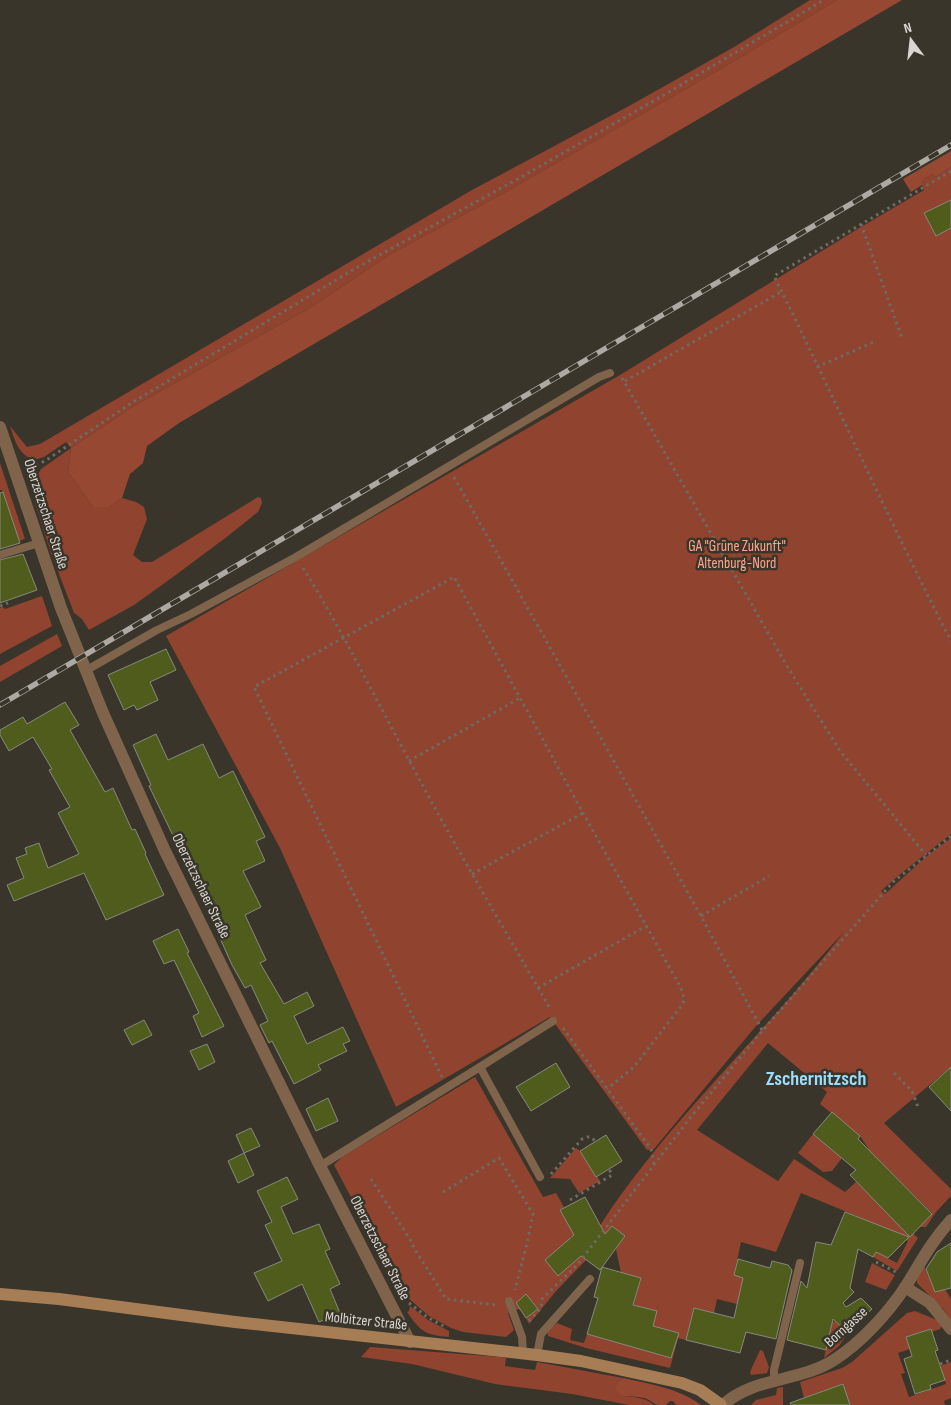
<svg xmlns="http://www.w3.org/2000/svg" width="951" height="1405" font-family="'Sofia Sans Condensed',sans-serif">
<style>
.green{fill:#90432e;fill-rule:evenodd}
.forest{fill:#974833}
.building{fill:#505c1b;stroke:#878a7e}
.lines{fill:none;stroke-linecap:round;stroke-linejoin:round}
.path{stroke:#6f6b62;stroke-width:3;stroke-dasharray:2.5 4;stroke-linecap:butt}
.lane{stroke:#7f644b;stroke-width:8}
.street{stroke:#7f644b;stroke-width:12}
.secondary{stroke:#a77d56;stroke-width:12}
.rail-casing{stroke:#adaaa3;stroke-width:5.5}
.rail{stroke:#39352b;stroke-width:4;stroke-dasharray:11;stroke-linecap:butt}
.labels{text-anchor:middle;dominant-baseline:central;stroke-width:5;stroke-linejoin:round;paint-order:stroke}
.street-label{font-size:15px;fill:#dad7d1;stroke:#39352b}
.park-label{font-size:15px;fill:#fea48b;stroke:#39352b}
.district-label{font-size:20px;font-weight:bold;fill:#9bddfd;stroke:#39352b}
</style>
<rect width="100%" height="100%" fill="#39352b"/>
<g class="green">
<path d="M810 0H837L712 74 502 194 389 255 313 306 132 407 71 448 68 472 93 507H109L122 498 136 502 144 507 147 519 133 555 142 562H152L258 497 261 498 262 503 258 512 228 536 173 577 134 605 89 630 82 619 74 613 51 553 34 500 36 478 41 469 71 448 66 442 44 457 34 460C18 454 15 441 10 426L27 447 40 444 472 190 629 106 734 47Z"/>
<path d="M951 167V834L904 871 881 891 885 894 928 855 951 838V1067L884 1123 951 1189V1196L936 1212 926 1227H919L932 1213 872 1154 860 1136 820 1104 827 1092 768 1043 697 1130 778 1181 794 1159 845 1192 856 1182 918 1238 897 1271 873 1257 876 1252 897 1263 908 1241 876 1224 875 1225 859 1217 801 1193 776 1252 741 1242 734 1275 744 1278 737 1304 717 1299 714 1313 694 1308 686 1340 678 1338 670 1368 586 1348 548 1336 547 1330 557 1323 572 1329 570 1340 584 1343 587 1334 622 1344 641 1279 621 1273 616 1249 625 1236 612 1226 586 1260 557 1290 529 1324 526 1318 538 1309 532 1301 520 1310 519 1309 508 1313 514 1330 506 1337 463 1332 451 1328 429 1316 401 1292 334 1165 342 1157 475 1077 543 1197 556 1193 564 1207 561 1210 574 1235 570 1237 571 1239 569 1241 581 1257C637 1158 720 1078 794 993 811 973 828 952 845 931L756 1026 654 1149 647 1150 550 1017 396 1107 280 848 166 636 620 375 861 227 924 190 922 185 923 180 932 174 936 177ZM656 1327 678 1333 671 1358 649 1352Z"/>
<polygon points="0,463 25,539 0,547 16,532 2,490 0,490"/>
<polygon points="42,596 52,626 0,654 0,608 3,607 5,609"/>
<polygon points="57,634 62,646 0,682 0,666"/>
<polygon points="813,1134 842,1158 832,1171 823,1172 798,1153"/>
<polygon points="576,1148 580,1151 596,1177 597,1176 600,1181 579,1193 570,1179 550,1178"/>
<polygon points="872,1263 895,1275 886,1290 865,1282"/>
<polygon points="924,1266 935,1292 945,1289 951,1299 951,1321 944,1310 917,1283 917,1277"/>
<path d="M410 1306 428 1320 449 1331V1337C425 1335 421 1332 407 1312L409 1311Z"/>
<polygon points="915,1311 937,1320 942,1325 940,1329 932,1332 931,1329 906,1337 910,1349 898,1353 905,1373 901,1374 909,1397 946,1384 940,1366 951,1362 951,1398 944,1401 945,1405 850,1405 843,1384 804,1398 800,1382 842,1368 852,1362 907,1313"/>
<polygon points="820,1318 836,1322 848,1333 839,1346 824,1358 830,1332 816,1329"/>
<path d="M370 1347 500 1357 506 1358 505 1366 535 1370 537 1362 623 1378 617 1383 622 1396C635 1397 644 1397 654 1405H629L572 1394 495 1384 412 1364 361 1357Z"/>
<polygon points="760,1350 763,1351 769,1367 767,1373 751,1375 750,1372"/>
<polygon points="783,1387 783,1405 751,1405 756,1400 776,1395 777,1388"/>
</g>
<g class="forest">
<polygon points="837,0 902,0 179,423 147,446 143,463 130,474 122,498 109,507 93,507 68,472 71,448 132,407 313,306 389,255 502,194 712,74"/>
<polygon points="951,151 951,167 936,177 932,174 923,180 922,185 911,192 903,179"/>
<path d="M623 1378C649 1384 679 1388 701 1405H676L673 1401H670L666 1405C653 1405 658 1405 647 1399 640 1396 630 1397 622 1396L615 1389 617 1383Z"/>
</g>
<g class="building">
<polygon points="951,200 951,228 936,236 924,213"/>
<polygon points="3,492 20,543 0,549 0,493"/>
<polygon points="23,554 37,590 0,603 0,560"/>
<polygon points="166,649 176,670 150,682 158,700 137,710 134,705 124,710 108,675"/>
<polygon points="65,702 79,725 70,730 105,792 113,788 132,830 135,829 146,853 145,854 164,895 106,920 84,873 14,901 7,885 24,878 16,858 27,854 25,848 39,843 48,868 79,854 58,813 70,807 49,770 52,769 33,737 9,751 0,735 0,730 23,717 27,724"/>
<polygon points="156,734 168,760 203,744 219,778 233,771 265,837 256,841 265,861 243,871 261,907 245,915 266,960 260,963 284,1004 307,992 314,1006 294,1016 307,1044 343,1027 350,1041 343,1044 347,1051 318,1065 321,1070 294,1084 272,1041 269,1043 260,1025 268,1021 251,985 245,988 232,965 210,916 212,916 149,786 151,785 133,745"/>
<polygon points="178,929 189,952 187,953 224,1026 202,1037 193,1016 199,1013 174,960 164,964 153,941"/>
<polygon points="144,1020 152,1035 132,1045 124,1030"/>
<polygon points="207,1044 215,1062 199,1070 190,1051"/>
<polygon points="556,1063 570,1087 531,1111 516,1087"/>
<polygon points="951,1067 951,1111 929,1087"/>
<polygon points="328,1098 338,1121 316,1131 306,1109"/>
<polygon points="832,1112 860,1136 858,1139 932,1214 910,1237 850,1175 856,1170 813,1134"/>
<polygon points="251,1128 260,1146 244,1153 236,1135"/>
<polygon points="606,1135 622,1161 596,1177 580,1151"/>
<polygon points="244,1153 254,1175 238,1183 228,1161"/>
<polygon points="287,1177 298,1199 281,1207 293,1234 319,1224 330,1249 325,1251 340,1284 330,1289 340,1313 319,1322 302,1284 268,1301 254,1273 282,1261 265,1225 272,1222 257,1191"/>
<polygon points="585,1197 605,1234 612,1226 625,1236 600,1270 581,1256 558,1276 545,1260 574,1235 560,1210"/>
<polygon points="845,1212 909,1237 888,1258 876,1252 873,1257 858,1249 850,1288 854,1292 843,1303 846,1307 861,1298 872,1309 848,1333 833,1319 826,1350 787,1340 801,1281 807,1288 816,1242 831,1245"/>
<polygon points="951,1243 951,1288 935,1292 926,1269 937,1252"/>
<polygon points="738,1259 770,1268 772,1261 788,1265 792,1270 776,1339 746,1332 740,1353 686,1340 694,1308 734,1318 743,1278 734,1275"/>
<polygon points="602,1267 641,1278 633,1305 657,1311 653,1326 679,1333 671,1358 587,1334 598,1298 594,1297"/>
<polygon points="526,1294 538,1309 526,1318 516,1303"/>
<polygon points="931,1329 938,1350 935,1351 945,1380 930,1385 931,1389 915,1394 904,1359 912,1356 906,1337"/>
<polygon points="843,1384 850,1405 791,1405 790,1403"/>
</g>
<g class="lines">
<g class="path">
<path d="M951 171 774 276C834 397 889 521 951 641"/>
<polyline points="861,224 902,338"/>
<polyline points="817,367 876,341"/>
<polyline points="622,378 787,666 840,751 926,855"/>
<polyline points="625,381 781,292"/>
<polyline points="30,468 45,461 133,402 356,268 523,176 662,96 824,0"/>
<polyline points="454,477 701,916 762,1030"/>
<path d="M303 568C342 630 374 696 409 760 454 845 503 927 551 1010"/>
<polyline points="0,606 8,603"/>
<polyline points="409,761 520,698"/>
<polyline points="472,874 583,813"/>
<polyline points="701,916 769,876"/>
<polyline points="538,988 646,926"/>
<polyline points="563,1028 651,1149 654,1164"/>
<polyline points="894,1073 912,1091 918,1107"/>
<polyline points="442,1077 254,687 454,577 583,813 681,988 684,998 683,1004 633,1068 607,1089"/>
<polyline points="551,1174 582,1139 587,1137 591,1137 595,1141"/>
<polyline points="371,1179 411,1241 414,1248 446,1299 496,1305"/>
<polyline points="443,1192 499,1158 533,1214 528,1239 515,1290"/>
<polyline points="570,1200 612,1175 609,1169"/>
<polyline points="876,1262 898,1273"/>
<polyline points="409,1303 427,1317 447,1328"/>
<polyline points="529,1321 541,1308 542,1299 578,1264 690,1118 763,1030 893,882 951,836"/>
<polyline points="940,1364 951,1360"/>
</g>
<g class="lane">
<polyline points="0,555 39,543"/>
<polyline points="85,671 157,630 191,614 296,557 599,377 610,373"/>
<polyline points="480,1067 553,1021"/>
<polyline points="320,1166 480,1067 540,1177"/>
<polyline points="509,1301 522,1337 523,1353"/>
<polyline points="537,1355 541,1334 590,1279"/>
<polyline points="774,1382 774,1370 800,1263"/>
</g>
<g class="street">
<polyline points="0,427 61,608 103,713 165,851 320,1166 410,1342"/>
<polyline points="905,1287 930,1303 951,1329"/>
<path d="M723 1405C753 1377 800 1382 834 1360 862 1342 888 1313 906 1286 921 1262 931 1242 951 1220"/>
</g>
<polyline class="secondary" points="0,1294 59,1299 235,1322 537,1355 581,1361 682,1383 700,1390 721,1405"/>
<defs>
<polyline id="rail" points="0,705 951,145"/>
</defs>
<use href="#rail" class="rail-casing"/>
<use href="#rail" class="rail"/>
</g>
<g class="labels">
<g class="street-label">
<text transform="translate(46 514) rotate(72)">Oberzetzschaer Straße</text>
<text transform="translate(201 886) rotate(64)">Oberzetzschaer Straße</text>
<text transform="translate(380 1248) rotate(63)">Oberzetzschaer Straße</text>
<text transform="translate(366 1321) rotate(6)">Molbitzer Straße</text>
<text transform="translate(846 1327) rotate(-42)">Borngasse</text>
</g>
<g class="park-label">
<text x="737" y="546">GA "Grüne Zukunft"<tspan x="737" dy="17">Altenburg-Nord</tspan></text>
</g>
<g class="district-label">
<text x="816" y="1079">Zschernitzsch</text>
</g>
</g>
<g transform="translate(911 40) rotate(345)" stroke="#39352b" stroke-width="4" paint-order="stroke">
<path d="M0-4L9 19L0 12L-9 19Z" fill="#dad7d1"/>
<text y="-8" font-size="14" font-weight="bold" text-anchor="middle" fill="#dad7d1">N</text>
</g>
</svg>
